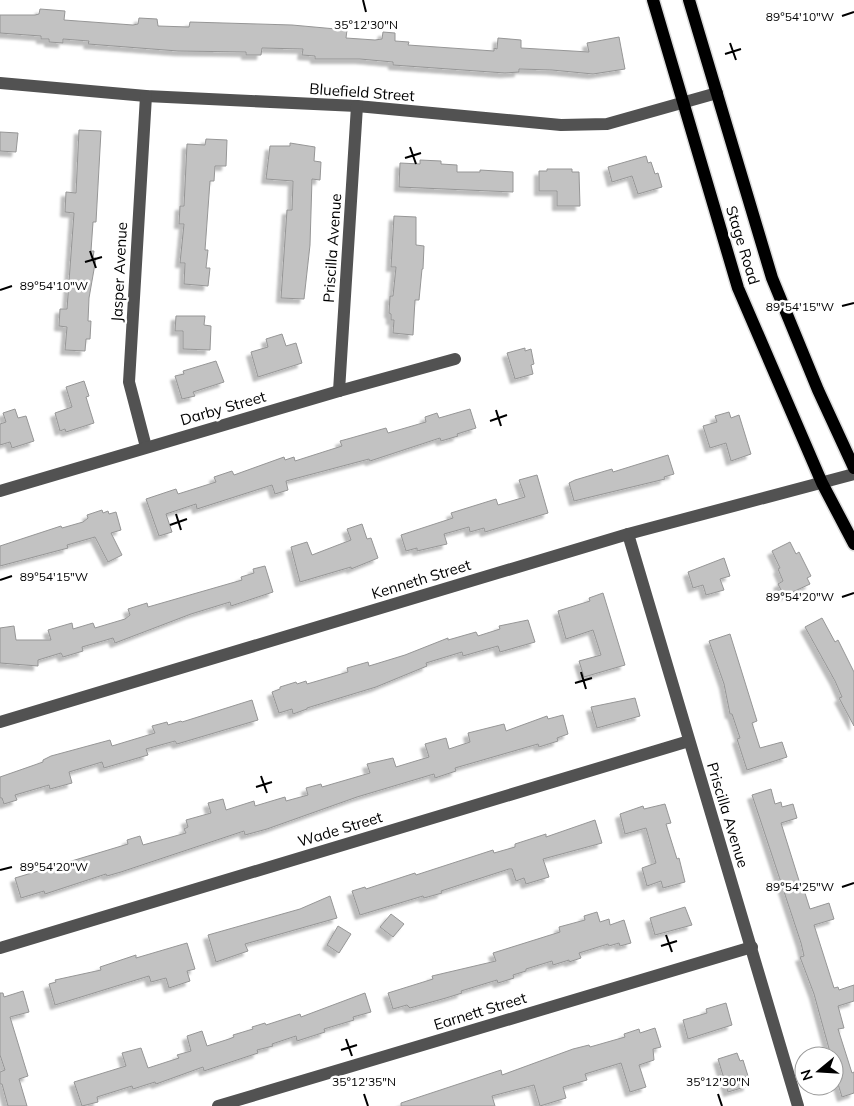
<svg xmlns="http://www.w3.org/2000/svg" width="854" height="1106" font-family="Mulish,sans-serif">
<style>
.building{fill:#c2c2c2;stroke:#969696;filter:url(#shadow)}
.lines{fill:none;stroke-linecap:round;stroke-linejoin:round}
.major-casing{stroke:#dbdbdb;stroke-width:15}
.minor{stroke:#525252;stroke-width:12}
.major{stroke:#000;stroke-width:12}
.ticks{fill:none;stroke:#000;stroke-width:2}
.labels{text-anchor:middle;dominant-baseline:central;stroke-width:5;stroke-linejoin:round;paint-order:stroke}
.street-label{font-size:15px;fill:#000;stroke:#fff}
.ticks-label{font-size:12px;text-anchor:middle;fill:#000;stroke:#fff;stroke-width:5;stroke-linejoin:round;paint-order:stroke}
</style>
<defs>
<filter id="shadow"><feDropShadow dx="-4.5" dy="4.5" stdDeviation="1" flood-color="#0004"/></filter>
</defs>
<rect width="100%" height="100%" fill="#fff"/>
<g class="building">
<polygon points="40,9 65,11 64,20 133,25 138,24 139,18 157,19 158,26 189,27 190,22 292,25 347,30 346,38 375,40 382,39 383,32 395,33 395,41 409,42 408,45 494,51 494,48 497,49 498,38 521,40 521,48 589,52 587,43 619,37 625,69 593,74 552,70 519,69 519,72 505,73 393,65 393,62 360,59 315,59 315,56 302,55 303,49 262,48 261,55 246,55 246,52 178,51 88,44 89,41 63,39 63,43 49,42 49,39 41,39 41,36 0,33 0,15 35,15 39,14"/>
<polygon points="79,130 101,131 96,222 93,222 91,251 94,251 93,258 96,258 89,298 88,321 91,321 90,339 86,339 85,351 65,350 67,327 59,326 60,309 67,309 74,213 65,212 66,192 76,193"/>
<polygon points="0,132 18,133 16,152 0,151"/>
<polygon points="206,139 227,140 226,166 215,166 214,181 210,181 205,250 208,250 206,268 210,268 208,286 184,284 185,263 180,263 184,224 179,224 180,206 184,206 187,144 205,145"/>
<polygon points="290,143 315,147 314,161 321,162 320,180 312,179 310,245 304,299 281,298 287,210 292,210 293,181 266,179 270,146 290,146"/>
<polygon points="646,156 648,163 651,162 655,174 658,173 662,187 638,194 632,176 612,182 608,167"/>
<polygon points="420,160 441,161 441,164 457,165 457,172 480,172 480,170 513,172 513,192 399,187 400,163 420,164"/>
<polygon points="547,169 572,169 572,172 579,172 580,206 557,206 557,191 539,191 539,171 547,171"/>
<polygon points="394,216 416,217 416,245 424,246 423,269 422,269 419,300 415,300 413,335 393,333 394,320 391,320 391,314 389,313 390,296 393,296 396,267 391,267"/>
<polygon points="176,316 205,316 204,325 211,326 210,350 183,349 183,331 175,331"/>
<polygon points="282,334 286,346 296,343 302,363 258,377 251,352 268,347 266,339"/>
<polygon points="525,348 525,351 531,349 534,364 531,365 533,374 515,379 507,353"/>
<polygon points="216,361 224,382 193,392 195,396 182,399 175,376 184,374 183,371"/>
<polygon points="84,381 89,396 86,397 94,423 66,432 65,429 60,431 55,413 72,407 66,387"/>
<polygon points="15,409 18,418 26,416 34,441 12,448 10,442 0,445 0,424 6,422 3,413"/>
<polygon points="470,409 476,428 457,434 458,436 441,441 440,438 370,461 369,459 286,481 288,490 275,494 272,485 197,509 196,504 166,514 172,532 159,536 146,499 176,489 178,494 216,482 214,477 232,471 234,475 284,457 285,460 294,457 295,461 342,446 340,441 351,438 386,428 388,433 426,422 425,417 437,413 439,418"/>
<polygon points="729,412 731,418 739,415 751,454 731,461 726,443 710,448 703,426 717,422 715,416"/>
<polygon points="668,455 674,474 664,477 665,479 574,501 569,483 575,480 612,469 613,472"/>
<polygon points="537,475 548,513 485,532 484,528 470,532 469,527 444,534 447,544 417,551 417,548 406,551 401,535 453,518 451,513 496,499 498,505 525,497 519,480"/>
<polygon points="102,510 103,513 108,511 109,514 116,512 121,530 111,533 122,555 108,562 95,537 67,545 68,548 0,566 0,546 61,526 62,528 83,522 88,518 87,515"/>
<polygon points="362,524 367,539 371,538 378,558 351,569 351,567 300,582 291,547 307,542 312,555 351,540 347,529"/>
<polygon points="790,542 796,554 799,552 811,576 807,578 810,584 784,596 778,584 783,581 778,569 780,568 772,551"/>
<polygon points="724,558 730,576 720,579 724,590 706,595 703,585 693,588 688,572"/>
<polygon points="265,566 273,592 231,606 230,602 191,614 115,643 113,638 82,647 83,651 63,657 61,653 38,660 38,666 0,663 0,628 14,626 16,640 51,640 48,630 72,623 73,629 93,623 95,628 125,619 130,615 128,609 147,603 148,607 242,580 241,577 254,573 253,569"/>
<polygon points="603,593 625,665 584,677 579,661 601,655 593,630 566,639 558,611 590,601 589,598"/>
<polygon points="822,618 835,642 838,640 854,672 854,726 839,698 842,697 835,681 805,627"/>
<polygon points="528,620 535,642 500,652 498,646 463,656 462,652 426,663 427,666 376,687 307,708 307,709 293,714 292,709 279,713 272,692 280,689 280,687 296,682 297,684 306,681 307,684 348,672 347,668 368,662 369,666 405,655 448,638 448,640 476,632 478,636 500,629 499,626"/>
<polygon points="730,634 757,721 752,723 760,748 782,742 787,757 747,770 737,739 740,738 732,714 730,714 724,684 709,641"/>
<polygon points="635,698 640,716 597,728 591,707"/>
<polygon points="252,700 258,720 177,744 175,741 146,749 148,755 104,768 102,762 69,772 72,783 50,789 49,785 15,795 17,800 4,804 2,798 0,798 0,777 43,762 43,760 51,756 110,740 112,746 155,733 152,726 167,722 168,725 181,721 182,722"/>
<polygon points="563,715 568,734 557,738 558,741 539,747 538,744 455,768 456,771 435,778 434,774 357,797 267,829 245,835 244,831 121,872 107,876 106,874 45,894 44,891 21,898 15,878 128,844 127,840 140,836 143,845 186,833 184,829 188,827 186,820 211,813 208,803 223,799 226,810 254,801 255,806 285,797 286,801 308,795 306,788 321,784 322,787 370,773 367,764 393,758 396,767 429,757 425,744 446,738 449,749 470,742 468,733 504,724 506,731 547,716 548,719"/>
<polygon points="771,789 775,804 781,802 782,807 793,804 797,818 781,823 801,887 803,887 810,909 829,903 834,919 814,925 834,988 838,987 839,990 854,985 854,1001 838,1006 844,1028 838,1029 852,1073 854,1072 854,1093 842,1097 834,1071 834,1056 831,1056 814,994 800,957 804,956 801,943 752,795"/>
<polygon points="665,804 671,823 666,824 677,859 679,858 685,882 663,888 661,881 647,886 642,868 656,863 646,828 625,834 620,814 643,806 644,809"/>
<polygon points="595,820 602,843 543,859 549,877 526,884 524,878 516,881 512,869 509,869 441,891 442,893 424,898 423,896 360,915 352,891 365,887 366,889 415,873 416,875 493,850 494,853 515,847 515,844 546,834 546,837"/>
<polygon points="330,896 337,918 245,944 248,951 216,962 208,935 300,909"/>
<polygon points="685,907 692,925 655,935 650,918"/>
<polygon points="597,912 600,922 609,919 610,925 624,920 631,943 620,946 619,943 609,946 608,944 579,953 581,958 569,962 569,960 553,965 552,961 526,969 526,971 513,975 514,978 498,983 497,980 461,991 462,993 446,998 410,1008 407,1005 393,1009 388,993 433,979 432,976 496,961 493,953 560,932 559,927 585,920 584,916"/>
<polygon points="391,914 404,924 393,937 380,927"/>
<polygon points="338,926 351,934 339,953 327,945"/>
<polygon points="187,943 195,969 187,971 190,981 169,988 166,978 151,982 149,976 55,1005 49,984 56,982 55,980 101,970 100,967 136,955 136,958"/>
<polygon points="23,991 29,1012 10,1017 28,1076 19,1079 27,1106 8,1106 2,1084 0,1084 0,1072 5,1070 0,1055 0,993 3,993 4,997"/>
<polygon points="365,993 371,1012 353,1017 354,1020 324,1029 325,1032 297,1041 296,1036 272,1044 273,1046 257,1050 258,1053 204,1071 203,1067 156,1084 155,1082 133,1089 132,1086 97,1097 98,1102 82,1106 74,1082 126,1066 122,1053 141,1048 148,1068 179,1058 177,1055 191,1051 187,1036 202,1031 207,1046 229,1039 234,1037 233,1035 253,1029 252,1027 265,1023 266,1025 300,1014 301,1017"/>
<polygon points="726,1003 732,1025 688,1039 683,1020 707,1013 706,1009"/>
<polygon points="655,1028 661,1047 653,1049 654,1060 639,1065 646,1087 630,1092 621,1063 585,1074 587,1080 563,1087 566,1098 540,1106 534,1085 492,1096 495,1106 401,1106 401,1103 501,1070 502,1075 573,1049 589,1045 590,1047 625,1037 624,1034 639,1029 640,1033"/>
<polygon points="737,1053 740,1061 743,1060 748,1076 745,1077 748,1086 728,1092 718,1059"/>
</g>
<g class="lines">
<defs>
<g id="major">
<polyline points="653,0 738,288 822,483 854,544"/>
<polyline points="689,0 772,278 818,390 854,468"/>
</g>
</defs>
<use href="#major" class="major-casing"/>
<g class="minor">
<polyline points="0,83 146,96 357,106 561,125 607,124 717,93"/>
<polyline points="146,96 129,382 146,447"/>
<polyline points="339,391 357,106"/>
<polyline points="0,491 339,391 455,359"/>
<polyline points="628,534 798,1106"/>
<polyline points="0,722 628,534 854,474"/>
<polyline points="0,948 689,741"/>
<polyline points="218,1106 752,947"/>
</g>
<use href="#major" class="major"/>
</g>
<path class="ticks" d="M363 0 366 12M842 16 854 12M730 43 736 60M725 54 741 49M410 147 416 164M405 158 421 153M90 251 96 268M85 262 102 257M0 290 12 286M842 306 854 303M496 410 501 426M490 421 507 415M176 514 181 530M170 525 187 519M0 580 12 576M842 597 854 593M581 672 586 689M575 683 592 678M261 776 267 793M256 787 272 782M0 870 12 867M842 887 854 883M666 935 672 952M661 946 677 941M346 1039 352 1056M341 1050 357 1045M364 1094 368 1106M718 1094 722 1106"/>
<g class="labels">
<g class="street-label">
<text transform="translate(362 92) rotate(4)">Bluefield Street</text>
<text transform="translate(743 245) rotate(73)">Stage Road</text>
<text transform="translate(332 248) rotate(-86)">Priscilla Avenue</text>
<text transform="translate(119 272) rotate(-87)">Jasper Avenue</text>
<text transform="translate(223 408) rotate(-16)">Darby Street</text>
<text transform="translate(421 579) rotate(-17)">Kenneth Street</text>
<text transform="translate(728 815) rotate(73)">Priscilla Avenue</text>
<text transform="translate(340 829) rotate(-17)">Wade Street</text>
<text transform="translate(480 1011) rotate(-17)">Earnett Street</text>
</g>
</g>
<g class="ticks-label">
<text x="800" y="21">89°54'10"W</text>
<text x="366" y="29">35°12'30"N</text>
<text x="54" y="290">89°54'10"W</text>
<text x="800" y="311">89°54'15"W</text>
<text x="54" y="581">89°54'15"W</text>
<text x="800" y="601">89°54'20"W</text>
<text x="54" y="871">89°54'20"W</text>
<text x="800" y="891">89°54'25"W</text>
<text x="364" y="1086">35°12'35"N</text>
<text x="718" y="1086">35°12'30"N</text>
</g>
<g transform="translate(819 1071) rotate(252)"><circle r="24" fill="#ffffff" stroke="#999999"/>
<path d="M0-4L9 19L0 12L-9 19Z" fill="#000000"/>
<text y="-8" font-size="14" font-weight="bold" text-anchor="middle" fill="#000000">N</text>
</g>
</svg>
